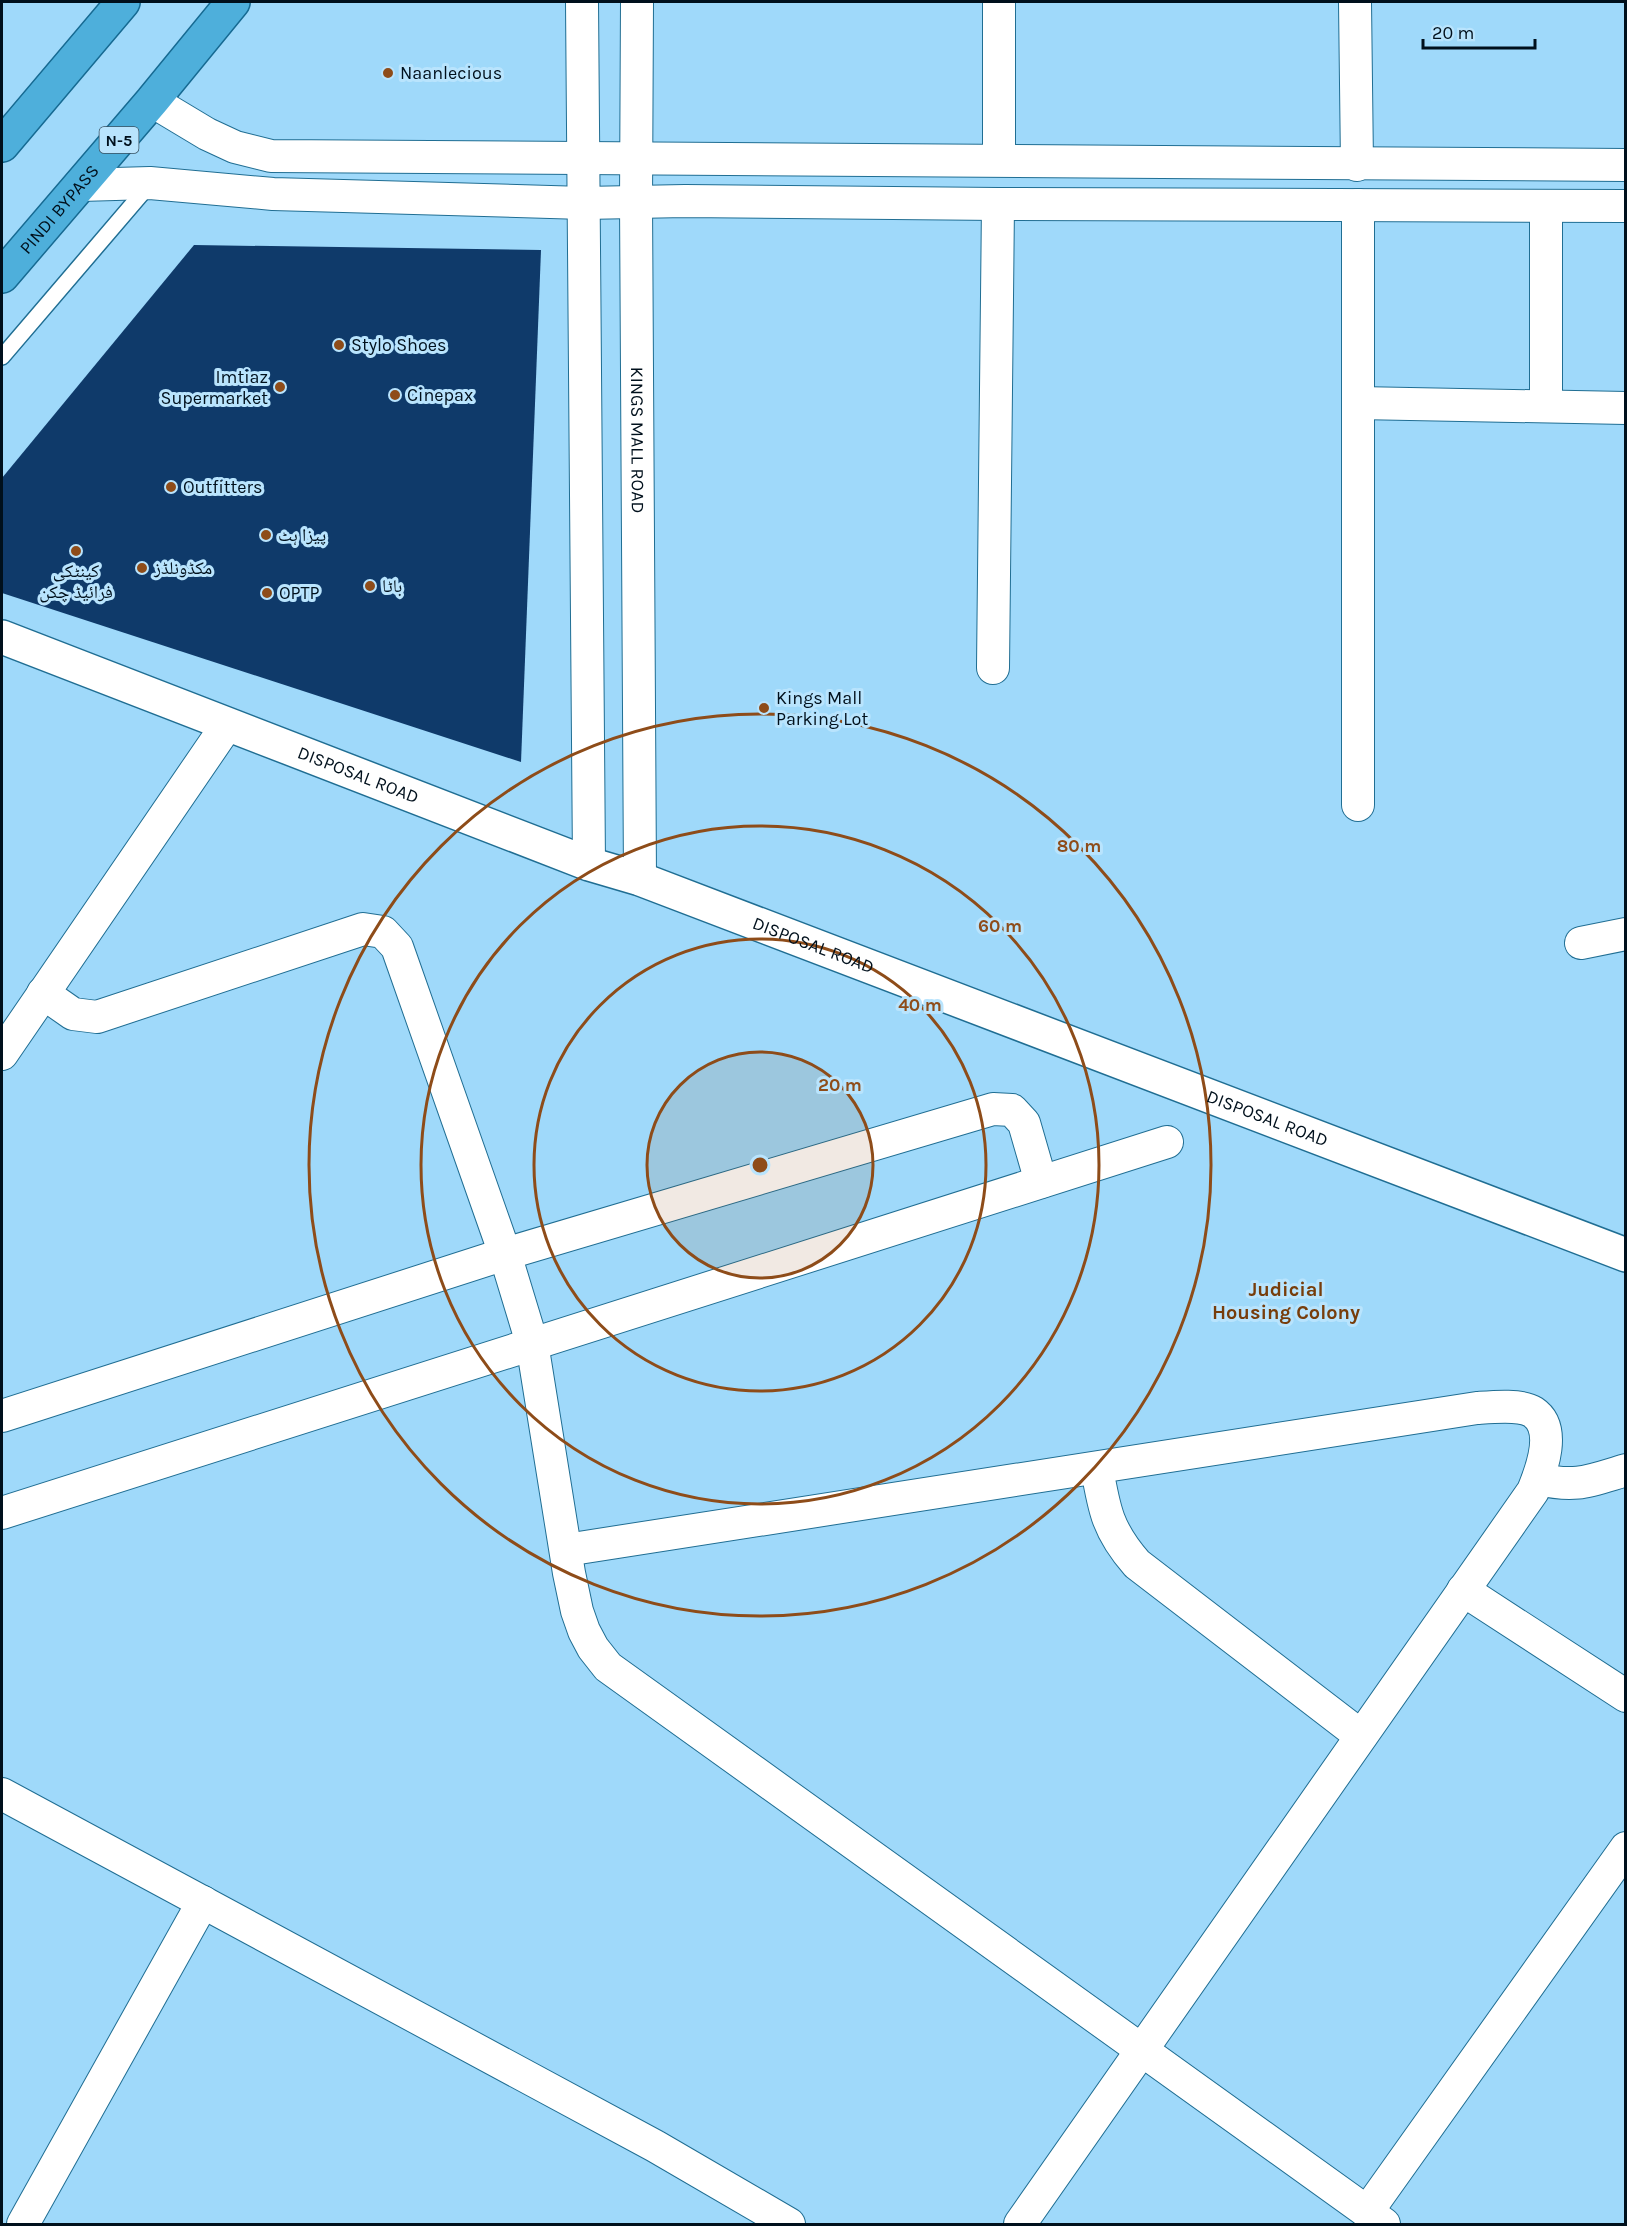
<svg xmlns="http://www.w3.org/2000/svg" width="1627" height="2226" font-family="Karla,'Noto Naskh Arabic',sans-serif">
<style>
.building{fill:#0f3a6a}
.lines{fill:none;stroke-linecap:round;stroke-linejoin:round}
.service-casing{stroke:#206e93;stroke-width:18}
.minor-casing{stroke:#206e93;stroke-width:34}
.tertiary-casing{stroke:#206e93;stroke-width:36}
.trunk-casing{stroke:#166a92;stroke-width:36}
.service{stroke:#fff;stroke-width:15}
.minor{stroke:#fff;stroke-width:32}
.tertiary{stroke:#fff;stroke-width:33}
.trunk{stroke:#4eafdb;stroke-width:33}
.ring{fill:none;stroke:#8e4c19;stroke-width:3}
.poi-dot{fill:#8e4c19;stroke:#b9e4fd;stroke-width:2}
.labels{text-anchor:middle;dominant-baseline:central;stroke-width:6;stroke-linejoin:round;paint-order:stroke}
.shield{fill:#b9e4fd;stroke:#385060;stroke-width:1.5}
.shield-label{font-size:16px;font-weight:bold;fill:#00101c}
.poi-label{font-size:18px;fill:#00101c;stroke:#b9e4fd;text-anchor:start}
.street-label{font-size:18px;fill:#00101c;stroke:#b9e4fd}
.neighbourhood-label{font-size:20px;font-weight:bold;fill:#773d0b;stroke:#b9e4fd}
.centre{fill:#8e4c19;stroke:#b9e4fd;stroke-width:3}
.ring-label{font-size:18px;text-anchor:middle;font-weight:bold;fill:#8e4c19;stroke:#b9e4fd;stroke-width:6;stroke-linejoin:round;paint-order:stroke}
</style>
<rect width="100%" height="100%" fill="#9fd9fa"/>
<polygon class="building" points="194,245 541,250 521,762 2,593 2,478"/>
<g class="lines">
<defs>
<polyline id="service" points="2,357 150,184"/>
<g id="minor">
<polyline points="582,2 589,864"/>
<path id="s1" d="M637 2 636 202 640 879"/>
<polyline points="1355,2 1357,165"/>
<path d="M152 101 207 134 235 147 271 156C722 156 1174 165 1626 165"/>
<polyline points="999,160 999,2"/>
<polyline points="80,185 150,183 273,194 584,203 685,201 998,204 1626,206"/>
<polyline points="1358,205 1358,805"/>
<polyline points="1546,206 1546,406"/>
<polyline points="1358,403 1626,408"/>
<polyline points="993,668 998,204"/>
<polyline points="1581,943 1626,934"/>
<polyline points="43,993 73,1014 97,1017 363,929 383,932 397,947 505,1254 532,1343 569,1573 577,1611 584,1631 593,1648 608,1667 1384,2224"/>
<polyline points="2,1054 227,725"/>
<polyline points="2,1416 505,1254 993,1109 1012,1110 1024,1123 1041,1182"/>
<path d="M1097 1468C1104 1510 1108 1531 1137 1564L1361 1736"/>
<path d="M1538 1479C1577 1488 1589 1481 1626 1470"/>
<polyline points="2,1513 1167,1142"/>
<path d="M566 1550 1477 1408C1491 1407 1521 1404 1533 1412 1557 1428 1542 1469 1533 1491L1020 2224"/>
<polyline points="1463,1590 1626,1696"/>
<polyline points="2,1794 655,2146 789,2224"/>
<polyline points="1367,2212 1626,1848"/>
<polyline points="23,2224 203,1902"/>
</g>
<g id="tertiary">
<path id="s2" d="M2 637 589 864 640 879 1626 1255"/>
</g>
<g id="trunk">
<polyline points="2,145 123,2"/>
<path id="s3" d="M2 276 152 101 233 2"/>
</g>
</defs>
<use href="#service" class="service-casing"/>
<use href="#minor" class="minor-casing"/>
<use href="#tertiary" class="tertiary-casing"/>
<use href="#trunk" class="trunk-casing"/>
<use href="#service" class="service"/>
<use href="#minor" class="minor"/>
<use href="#tertiary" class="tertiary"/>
<use href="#trunk" class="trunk"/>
</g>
<circle cx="760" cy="1165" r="113" fill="#8e4c19" fill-opacity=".12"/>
<g class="ring">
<circle cx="760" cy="1165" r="113"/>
<circle cx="760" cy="1165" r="226"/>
<circle cx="760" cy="1165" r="339"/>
<circle cx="760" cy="1165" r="451"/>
</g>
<g class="poi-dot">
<circle cx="388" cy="73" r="6"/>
<circle cx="339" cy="345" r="6"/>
<circle cx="280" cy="387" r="6"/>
<circle cx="395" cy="395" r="6"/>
<circle cx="171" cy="487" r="6"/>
<circle cx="266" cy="535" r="6"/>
<circle cx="76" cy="551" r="6"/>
<circle cx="142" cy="568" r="6"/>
<circle cx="370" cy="586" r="6"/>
<circle cx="267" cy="593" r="6"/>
<circle cx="764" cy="708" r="6"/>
</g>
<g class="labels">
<rect class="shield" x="99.5" y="127" width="39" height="26" rx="4.5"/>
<g class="shield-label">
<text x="119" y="140">N-5</text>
</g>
<g class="poi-label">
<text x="400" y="73">Naanlecious</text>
<text x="351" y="345">Stylo Shoes</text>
<text x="268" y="377" text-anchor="end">Imtiaz<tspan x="268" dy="21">Supermarket</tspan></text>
<text x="407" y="395">Cinepax</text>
<text x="183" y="487">Outfitters</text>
<text x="278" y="535">پیزا ہٹ</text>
<text x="154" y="568">مکڈونلڈز</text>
<text x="76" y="571" text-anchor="middle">کینٹکی<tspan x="76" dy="21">فرائیڈ چکن</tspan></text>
<text x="382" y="586">باٹا</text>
<text x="279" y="593">OPTP</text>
<text x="776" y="698">Kings Mall<tspan x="776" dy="21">Parking Lot</tspan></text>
</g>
<g class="street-label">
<text stroke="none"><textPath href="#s3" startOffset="88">PINDI BYPASS</textPath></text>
<text stroke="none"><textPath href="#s1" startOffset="438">KINGS MALL ROAD</textPath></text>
<text stroke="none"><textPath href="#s2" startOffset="382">DISPOSAL ROAD</textPath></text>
<text stroke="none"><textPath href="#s2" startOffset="868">DISPOSAL ROAD</textPath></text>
<text stroke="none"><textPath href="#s2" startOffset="1354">DISPOSAL ROAD</textPath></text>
</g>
<g class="neighbourhood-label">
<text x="1286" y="1289">Judicial<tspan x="1286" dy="23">Housing Colony</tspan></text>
</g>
</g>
<circle cx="760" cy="1165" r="9" class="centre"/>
<g class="ring-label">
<text x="1079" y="852">80 m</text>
<text x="1000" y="932">60 m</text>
<text x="920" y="1011">40 m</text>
<text x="840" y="1091">20 m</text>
</g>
<rect width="1627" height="2226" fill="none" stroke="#00101c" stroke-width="6"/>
<path d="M1423 39v9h112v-9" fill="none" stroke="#00101c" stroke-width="3"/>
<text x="1432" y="39" font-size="18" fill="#00101c" stroke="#b9e4fd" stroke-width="4.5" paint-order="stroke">20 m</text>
</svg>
